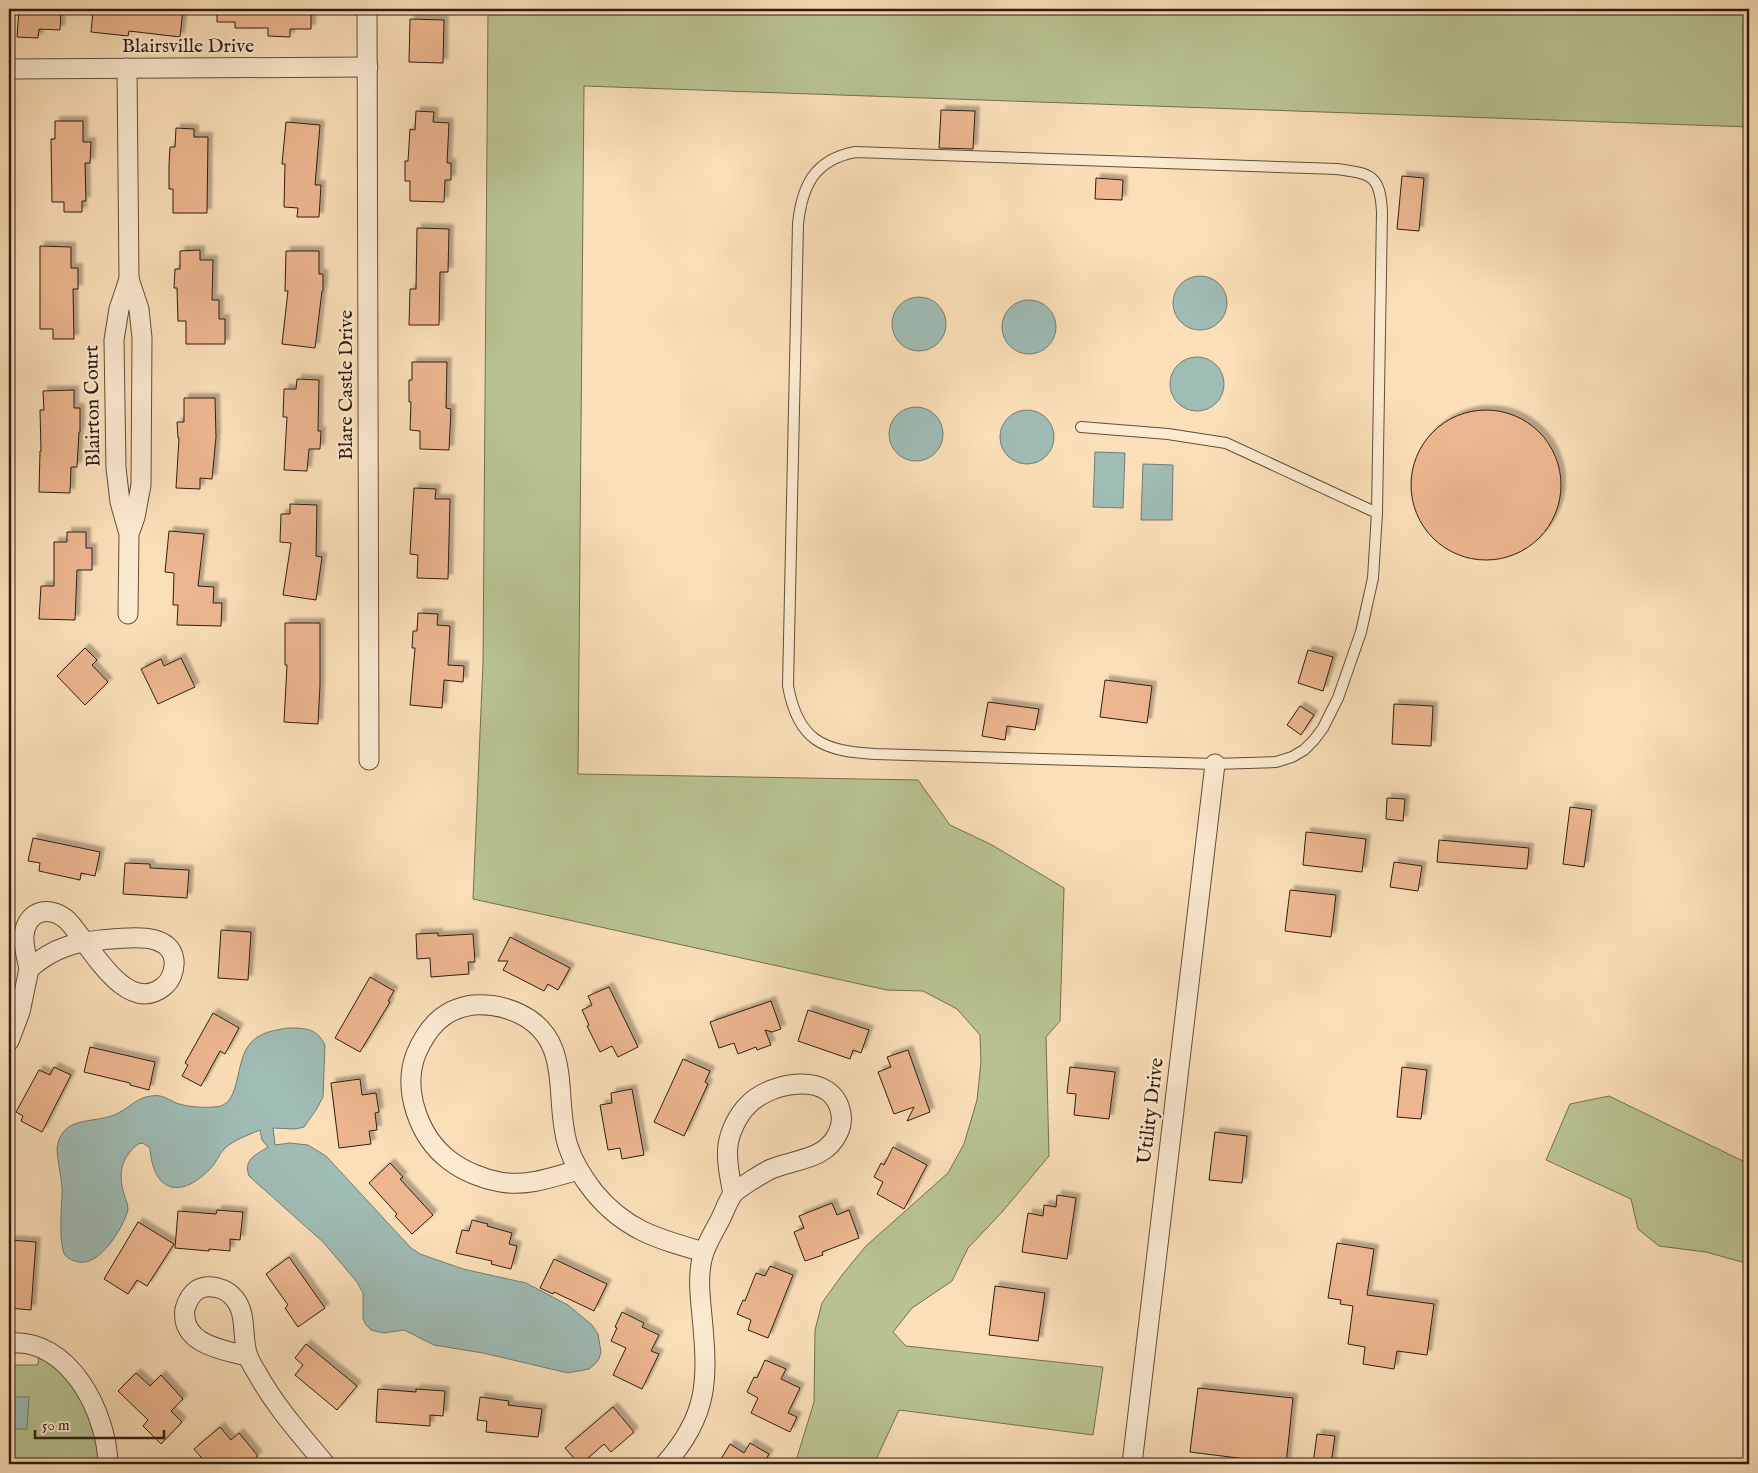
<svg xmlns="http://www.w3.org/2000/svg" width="1758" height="1473" font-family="'IM FELL English',serif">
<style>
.green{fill:#b9c392;stroke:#747050}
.water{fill:#9fbcb5;stroke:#737c73}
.building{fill:#edb690;stroke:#301d0f;filter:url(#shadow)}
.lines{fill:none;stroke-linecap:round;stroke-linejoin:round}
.lane-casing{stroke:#624e39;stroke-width:12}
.street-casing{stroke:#624e39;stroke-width:21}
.lane{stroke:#fcead1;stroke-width:10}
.street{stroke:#fcead1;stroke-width:19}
.labels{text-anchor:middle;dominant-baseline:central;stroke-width:4.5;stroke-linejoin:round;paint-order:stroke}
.street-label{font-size:20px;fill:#301d0f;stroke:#fcead1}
</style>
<defs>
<filter id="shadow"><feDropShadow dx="4.5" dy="-4.5" stdDeviation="1" flood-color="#0004"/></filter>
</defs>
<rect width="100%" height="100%" fill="#fadfb8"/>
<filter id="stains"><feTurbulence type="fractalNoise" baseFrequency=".004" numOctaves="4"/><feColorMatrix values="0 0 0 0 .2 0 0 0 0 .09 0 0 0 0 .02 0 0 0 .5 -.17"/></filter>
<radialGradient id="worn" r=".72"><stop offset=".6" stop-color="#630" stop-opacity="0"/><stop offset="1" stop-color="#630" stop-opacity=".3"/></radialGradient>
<g class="green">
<polygon points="488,9 1749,9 1749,127 584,86 578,774 918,780 950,825 992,845 1064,888 1060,1021 1046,1037 1049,1156 1003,1211 968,1248 952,1281 912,1308 893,1332 906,1346 1103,1367 1093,1435 899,1410 874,1464 795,1464 814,1402 815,1330 822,1303 842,1275 866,1246 948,1173 964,1144 977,1100 981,1062 980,1035 957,1009 923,991 887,990 473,899 483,663"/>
<polygon points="1609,1096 1749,1164 1749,1264 1706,1252 1659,1246 1638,1229 1631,1199 1546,1160 1570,1104"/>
<path d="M39 1354C82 1381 92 1417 101 1464H9V1365H38Z"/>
</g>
<g class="water">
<circle cx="1200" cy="303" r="27"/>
<circle cx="919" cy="324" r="27"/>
<circle cx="1029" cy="327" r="27"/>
<circle cx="1197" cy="384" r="27"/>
<circle cx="916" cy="434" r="27"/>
<circle cx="1027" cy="437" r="27"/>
<polygon points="1095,452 1125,453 1123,508 1093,507"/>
<polygon points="1143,464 1173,465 1172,520 1141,520"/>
<path d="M288 1028C305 1028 317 1028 325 1045L323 1097 316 1110 304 1127 295 1129 273 1128 275 1145 290 1143 308 1145 326 1156 411 1248 420 1254 463 1269 526 1283 568 1305 592 1325 598 1334 601 1352 599 1359 595 1364 589 1369 568 1373 483 1353 434 1345 404 1330 384 1333 371 1330 366 1325 363 1319V1293L357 1282 323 1242 249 1176C243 1159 256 1155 268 1147L262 1140 260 1130C248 1135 234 1140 225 1148 218 1155 216 1164 209 1170 179 1200 153 1191 150 1148L143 1143 138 1144C121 1158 118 1173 124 1194 126 1200 128 1204 128 1210 123 1228 100 1266 79 1262 74 1261 68 1259 65 1255 58 1244 62 1203 62 1190 62 1176 57 1162 57 1148 62 1115 92 1124 114 1115 127 1110 137 1097 151 1096 161 1094 168 1099 176 1103 188 1107 202 1108 214 1107 245 1107 231 1055 256 1038 266 1031 277 1030 288 1028Z"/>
<polygon points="9,1397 29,1397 27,1429 11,1429"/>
</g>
<g class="building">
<polygon points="19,9 61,9 60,30 39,29 38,38 17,37"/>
<polygon points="102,9 183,9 180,37 129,31 128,36 91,32 93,12 102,13"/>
<polygon points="217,9 311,9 311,29 290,29 290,37 268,36 268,28 235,28 235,22 217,22"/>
<polygon points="410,19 444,20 443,63 409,62"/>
<polygon points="941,110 975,111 973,149 939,148"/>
<polygon points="416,111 434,112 433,122 449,123 447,163 451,163 451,180 445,180 444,202 410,201 410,181 405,181 405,161 408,161 410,129 415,130"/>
<polygon points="55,121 83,121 83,142 91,142 90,163 85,163 86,201 82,201 82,212 64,212 64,202 52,202 51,139 55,139"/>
<polygon points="286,122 320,125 315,185 321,185 319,217 297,217 298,208 284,207 285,164 282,164"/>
<polygon points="176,128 194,129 194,137 208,137 207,213 173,213 173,189 169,189 169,165 170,147 175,147"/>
<polygon points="1402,176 1424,178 1419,231 1397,229"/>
<polygon points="1096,178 1123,180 1122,200 1095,199"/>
<polygon points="417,228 449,229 448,272 440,272 439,325 409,325 410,289 416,289"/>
<polygon points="40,246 71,247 71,268 78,268 78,289 73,289 74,339 53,339 53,329 40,329"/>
<polygon points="200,250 200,260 213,260 212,300 219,300 219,319 225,319 225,344 186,344 186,321 178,321 177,288 174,288 175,269 180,269 180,251"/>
<polygon points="286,251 319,251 319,274 323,274 323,291 322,291 315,348 282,344 288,291 285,291"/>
<polygon points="412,362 447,362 446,408 451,409 449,450 420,449 420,431 410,430 411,402 409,402 409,380 412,380"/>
<polygon points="297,379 319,380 318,431 321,431 320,449 309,449 307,471 284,470 287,417 283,417 284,389 296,389"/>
<polygon points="74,390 74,408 80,408 80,432 79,432 77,467 71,467 70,493 39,492 40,451 41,451 40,410 44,410 43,391"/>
<polygon points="184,398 215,398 216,437 212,479 200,478 200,489 176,488 179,438 178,438 177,422 184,422"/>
<circle cx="1486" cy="485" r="75"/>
<polygon points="414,488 436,489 435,499 450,499 448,579 417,578 418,555 410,554"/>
<polygon points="290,504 317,505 316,556 322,557 316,600 283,595 291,543 280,542 281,514 290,514"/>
<polygon points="169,531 204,534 198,586 214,587 213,603 222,603 221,626 177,625 178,605 173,605 174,573 165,572"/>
<polygon points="67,532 86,532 86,548 92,548 92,570 77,570 75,620 39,619 41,586 54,586 54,542 67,542"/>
<polygon points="418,613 438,614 437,625 450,626 448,665 464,666 463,682 444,680 442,708 410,705 415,648 412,648 413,631 417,631"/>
<polygon points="285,623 320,623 320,685 318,724 284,722 287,665 285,665"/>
<polygon points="85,648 97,660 92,665 108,682 85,705 57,676"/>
<polygon points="1308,650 1333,657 1323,691 1298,683"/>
<polygon points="181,658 195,687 158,704 141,669 161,659 164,666"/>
<polygon points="1105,680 1152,686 1147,723 1100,717"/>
<polygon points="988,702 1039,709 1035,730 1007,726 1005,740 982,736"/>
<polygon points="1394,704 1433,706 1431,746 1392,744"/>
<polygon points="1300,706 1314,715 1301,735 1287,725"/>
<polygon points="1387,798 1405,799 1403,821 1386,819"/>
<polygon points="1570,807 1592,810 1584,867 1563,864"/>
<polygon points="1306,832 1366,839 1362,872 1303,865"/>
<polygon points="33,838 100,852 95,876 81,873 80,880 39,871 40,863 28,861"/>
<polygon points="1439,840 1529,848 1527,869 1437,862"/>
<polygon points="1394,862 1422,866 1418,891 1390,887"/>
<polygon points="125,863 150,864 150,868 189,870 187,898 123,894"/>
<polygon points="1290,890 1336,895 1331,937 1285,931"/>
<polygon points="221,930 251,932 248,980 218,978"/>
<polygon points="438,933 438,936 473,934 475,962 468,962 469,974 431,977 430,958 417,959 416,934"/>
<polygon points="510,937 570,968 558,990 548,984 544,991 503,970 508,961 498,961"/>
<polygon points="370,977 394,991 388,1001 390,1002 360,1052 335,1038"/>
<polygon points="609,987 638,1047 618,1057 612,1046 600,1052 587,1026 589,1025 582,1010 592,1005 588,996"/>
<polygon points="771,1001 781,1029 772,1032 765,1030 771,1045 757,1050 756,1047 738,1054 734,1043 719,1048 710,1022"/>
<polygon points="808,1010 869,1030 861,1053 853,1050 850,1059 798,1041"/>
<polygon points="213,1013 239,1028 225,1054 220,1051 201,1086 182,1076 188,1065 185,1063"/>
<polygon points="90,1047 155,1062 149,1090 130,1085 130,1083 84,1072"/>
<polygon points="908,1050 930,1112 907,1121 914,1107 894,1114 878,1072 891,1067 887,1057"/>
<polygon points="683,1059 710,1071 705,1082 708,1084 684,1136 654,1122"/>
<polygon points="54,1067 71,1075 42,1132 21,1121 23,1116 16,1112 39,1070 50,1075"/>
<polygon points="1070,1067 1115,1072 1109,1119 1074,1115 1076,1094 1067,1093"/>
<polygon points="1402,1067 1427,1070 1421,1119 1397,1117"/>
<polygon points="360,1079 362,1095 376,1093 379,1112 375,1113 377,1130 369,1131 371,1144 339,1148 331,1083"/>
<polygon points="632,1089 644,1155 622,1159 620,1148 608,1150 600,1105 612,1103 611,1093"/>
<polygon points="1215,1132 1247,1136 1242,1183 1209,1180"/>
<polygon points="893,1147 927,1165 904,1209 877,1194 883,1182 874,1177 881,1163 884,1165"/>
<polygon points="390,1163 403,1177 400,1179 433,1215 412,1234 395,1216 397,1214 369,1183"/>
<polygon points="1057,1195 1076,1198 1067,1259 1022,1252 1028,1213 1043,1216 1044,1205 1056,1207"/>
<polygon points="832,1203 837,1215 849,1210 859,1238 822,1252 823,1255 805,1261 794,1232 804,1228 799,1216"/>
<polygon points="217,1210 243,1212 240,1240 230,1239 230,1251 209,1249 209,1251 175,1248 178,1211 216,1214"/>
<polygon points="472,1220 488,1224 487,1226 512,1233 509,1244 517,1246 511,1269 491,1264 492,1261 456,1253 462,1230 469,1231"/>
<polygon points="138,1222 174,1244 147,1286 137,1280 128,1294 104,1279"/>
<polygon points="11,1240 36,1242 31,1310 9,1308 9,1251 11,1251"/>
<polygon points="1337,1243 1374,1249 1367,1295 1434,1304 1427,1355 1397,1351 1394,1369 1363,1364 1365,1347 1348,1344 1353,1306 1340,1304 1341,1300 1328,1298"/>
<polygon points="289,1257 325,1308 298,1327 285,1308 288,1305 266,1274"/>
<polygon points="554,1259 607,1284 594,1311 554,1292 553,1294 540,1288"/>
<polygon points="770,1266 793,1275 768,1338 748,1330 751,1320 737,1314 743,1300 745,1301 756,1273 765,1276"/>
<polygon points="995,1286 1045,1293 1038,1341 989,1335"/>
<polygon points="622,1312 644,1323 642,1327 659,1335 651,1351 659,1354 642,1389 613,1375 626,1348 611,1341 617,1328 615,1327"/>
<polygon points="306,1344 357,1386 337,1410 295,1375 303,1365 295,1358"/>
<polygon points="765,1360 786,1369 781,1379 800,1388 788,1413 797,1417 790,1432 751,1413 758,1398 747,1392 754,1377 757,1378"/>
<polygon points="136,1373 150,1386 161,1375 183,1399 171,1411 182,1422 161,1444 143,1426 148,1420 118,1391"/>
<polygon points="1198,1388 1293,1398 1286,1464 1190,1452"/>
<polygon points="378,1389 416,1392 416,1389 445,1391 443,1416 430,1415 430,1426 376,1422"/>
<polygon points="480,1397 509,1401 508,1405 542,1409 538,1437 486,1432 487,1421 477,1420"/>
<polygon points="613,1407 634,1432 611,1452 604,1444 581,1464 579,1464 565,1448"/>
<polygon points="220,1427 231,1440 239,1433 258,1456 248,1464 207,1464 194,1449"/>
<polygon points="1317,1434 1335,1436 1331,1464 1313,1464"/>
<polygon points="750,1443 769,1454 763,1464 718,1464 730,1444 744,1453"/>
</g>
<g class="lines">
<defs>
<g id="lane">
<path d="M855 152 1337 169C1371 174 1380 174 1382 212L1377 513 1373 578 1361 632 1338 698 1323 728 1314 740 1304 750 1292 757 1276 762 1215 764 875 754C823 751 798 741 788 686L798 224C802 186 814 160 855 152Z"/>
<polyline points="1081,427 1168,434 1226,443 1377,513"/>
</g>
<g id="street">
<polyline points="367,9 369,760"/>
<polyline points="127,68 129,279"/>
<polyline points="9,69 368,67"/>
<polyline points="128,614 129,534 120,502 116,468 114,340 119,309 129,279 139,309 142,338 141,485 135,517 129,534"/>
<path d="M9 1041 20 1012 29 969C40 959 53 951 68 946 78 942 90 941 101 940 122 938 170 930 174 960 175 970 171 981 163 987 125 1016 89 943 68 921 51 905 27 909 24 935 23 946 27 958 29 969"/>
<path d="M578 1170C553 1177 527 1187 500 1182 483 1179 463 1171 449 1160 419 1137 402 1090 416 1054 427 1028 443 1009 473 1005 489 1004 506 1007 520 1014 574 1040 553 1099 568 1146 573 1162 583 1178 594 1192 625 1230 658 1239 704 1252"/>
<path d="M9 1343C69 1337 107 1413 108 1464"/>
<path d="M247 1356C223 1350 180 1344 185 1309 187 1302 190 1295 197 1290 208 1283 226 1288 234 1298 248 1314 241 1338 248 1356 250 1362 254 1368 257 1373 275 1406 301 1435 325 1464"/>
<path d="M665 1464C709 1415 708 1379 702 1316 700 1296 697 1272 704 1252 708 1242 714 1231 719 1222 724 1213 727 1202 733 1194 738 1188 763 1173 771 1169 795 1159 826 1160 838 1133 841 1127 842 1121 841 1114 834 1070 771 1081 748 1105 738 1115 730 1131 728 1145 726 1161 730 1178 733 1194"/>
<polyline points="1132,1464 1215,764"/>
</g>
</defs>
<use href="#lane" class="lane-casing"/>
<use href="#street" class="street-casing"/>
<use href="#lane" class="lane"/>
<use href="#street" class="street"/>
</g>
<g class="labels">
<g class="street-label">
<text x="188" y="46">Blairsville Drive</text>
<text transform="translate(346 385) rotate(-90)">Blare Castle Drive</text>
<text transform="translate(93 406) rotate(-91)">Blairton Court</text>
<text transform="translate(1151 1111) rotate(-83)">Utility Drive</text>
</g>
</g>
<rect width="1758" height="1473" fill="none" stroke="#fadfb8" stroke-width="30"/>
<rect x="10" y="10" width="1738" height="1453" fill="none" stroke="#301d0f" stroke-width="2.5"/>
<rect x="15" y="15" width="1728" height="1443" fill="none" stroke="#301d0f"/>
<path d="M35 1430v8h129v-8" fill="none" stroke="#301d0f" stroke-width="2.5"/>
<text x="42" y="1430" font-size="15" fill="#301d0f" stroke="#fcead1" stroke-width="4" paint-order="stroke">50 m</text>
<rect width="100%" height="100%" filter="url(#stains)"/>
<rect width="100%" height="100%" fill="url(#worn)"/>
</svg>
